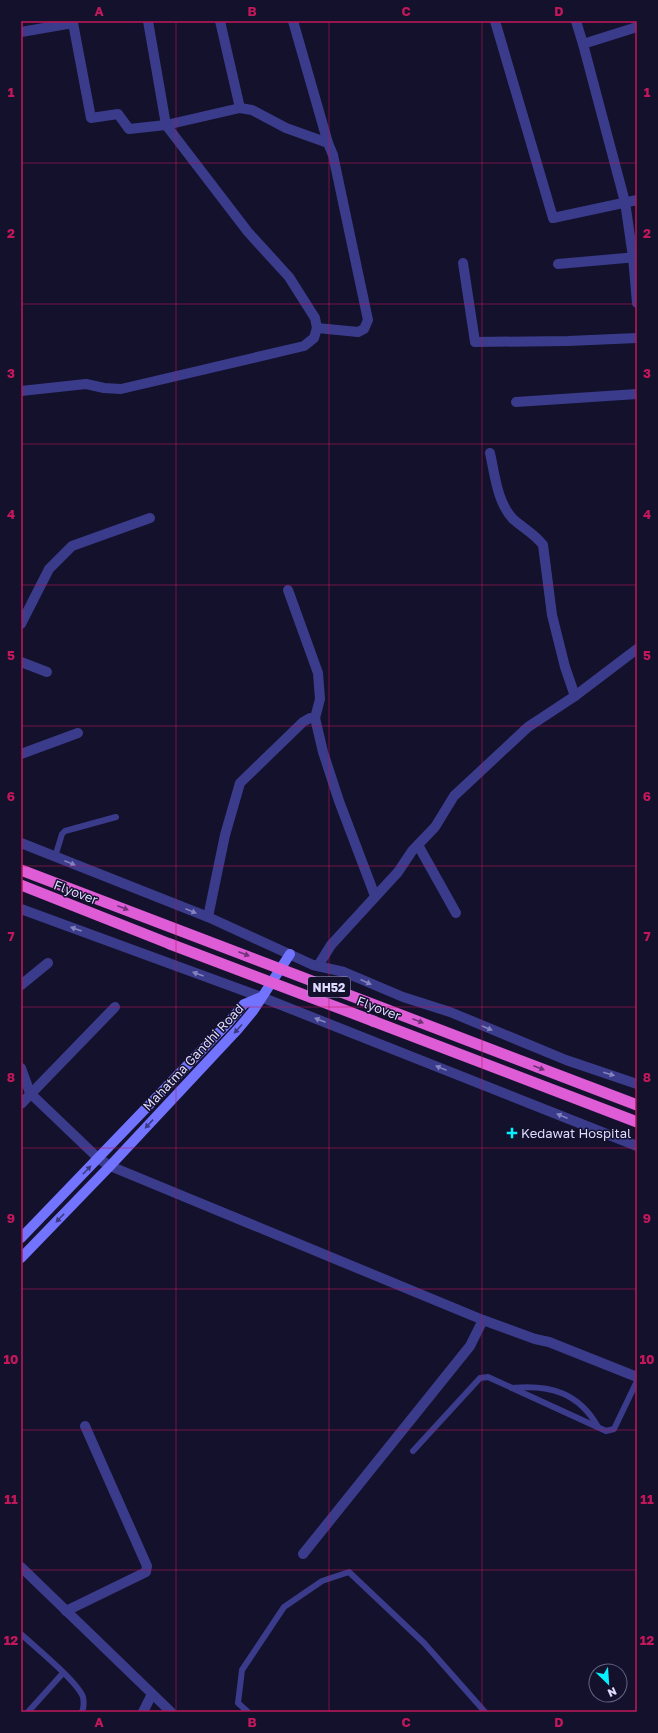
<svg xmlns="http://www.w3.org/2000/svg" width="658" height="1733" font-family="'Golos Text',sans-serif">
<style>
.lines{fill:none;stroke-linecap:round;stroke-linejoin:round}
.service{stroke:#3b3b8b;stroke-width:6}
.minor{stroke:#3b3b8b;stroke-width:10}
.tertiary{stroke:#3b3b8b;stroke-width:10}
.secondary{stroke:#7274ff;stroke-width:10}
.trunk{stroke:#de5cd6;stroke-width:11}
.trunk-bridge{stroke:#de5cd6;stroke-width:11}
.oneway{fill:#8483bf}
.oneway2{fill:#6f3378}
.oneway3{fill:#3a3980}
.grid{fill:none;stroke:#c2185b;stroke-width:1;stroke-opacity:0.55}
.poi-dot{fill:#07f0ff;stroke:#14112c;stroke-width:1.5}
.labels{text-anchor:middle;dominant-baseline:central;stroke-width:3;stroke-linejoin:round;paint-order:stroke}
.shield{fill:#14112c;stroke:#a19ec0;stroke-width:1}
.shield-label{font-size:12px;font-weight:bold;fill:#dedbff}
.street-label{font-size:13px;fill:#dedbff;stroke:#14112c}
.poi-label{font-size:13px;fill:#dedbff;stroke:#14112c;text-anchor:start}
.neatline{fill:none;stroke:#c2185b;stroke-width:1.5}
.grid-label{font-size:13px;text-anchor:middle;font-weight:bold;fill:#c2185b}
</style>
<rect width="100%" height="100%" fill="#14112c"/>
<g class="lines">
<g class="service">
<polyline points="55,857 62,834 65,831 116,817"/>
<path d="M512 1388C550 1384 579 1393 598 1427"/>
<polyline points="413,1451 480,1378 488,1377 606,1431 614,1429 637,1381"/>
<path d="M21 1634C35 1647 77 1681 83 1697 84 1702 84 1707 82 1712"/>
<polyline points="28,1712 63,1673"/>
<polyline points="248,1712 238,1703 242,1670 284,1607 322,1581 349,1572 424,1643 485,1712"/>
</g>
<g class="minor">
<polyline points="293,21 328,143"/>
<polyline points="495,21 553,218 637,200"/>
<polyline points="576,21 583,44 625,202 633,257 637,303"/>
<polyline points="21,32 73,23 91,118 118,114 129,129 166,125 240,108 220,21"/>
<polyline points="583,44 637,27"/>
<polyline points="240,108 252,110 286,128 328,143 333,155 368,320 364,329 358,332 317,328"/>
<polyline points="463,263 475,342 568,341 637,338"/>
<polyline points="558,264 637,257"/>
<polyline points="21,391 86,384 104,388 121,389 304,346 314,338 317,328 315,318 289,277 248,232 166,125 148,21"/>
<polyline points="516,402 637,394"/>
<path d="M490 453C495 475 497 502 513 519 523 528 535 534 543 545L552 615 565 667 575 696"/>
<polyline points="288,590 318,673 320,699 315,718"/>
<polyline points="21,624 49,569 72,546 150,518"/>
<polyline points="21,662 47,672"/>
<polyline points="21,754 78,733"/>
<polyline points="418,845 456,913"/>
<polyline points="208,917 225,835 240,783 303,722 310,718 315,718 323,752 339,801 375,896"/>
<polyline points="318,966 331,945 398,872 412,851 435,827 454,796 528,727 575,696 637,649"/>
<polyline points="21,985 48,963"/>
<polyline points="21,1068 30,1093 98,1158 110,1166 483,1320 535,1339 549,1342 637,1377"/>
<polyline points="21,1104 115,1007"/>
<polyline points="303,1554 470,1346 483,1320"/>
<polyline points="21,1567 171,1712"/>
<polyline points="66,1611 146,1572 147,1566 85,1426"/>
<polyline points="143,1712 152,1694"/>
</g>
<g class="tertiary">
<polyline points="21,843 208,917 313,965 344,972 403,997 450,1012 566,1060 637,1084"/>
<polyline points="21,909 261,997 637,1146"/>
</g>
<g class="secondary">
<polyline points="21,1238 228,1023 244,1004 261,997"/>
<polyline points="21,1258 110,1166 238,1029 253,1011 290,954"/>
</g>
<g class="trunk">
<polyline points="21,870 637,1105"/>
<polyline points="21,885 170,944"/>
<polyline points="373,1021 637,1122"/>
</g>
<polyline class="trunk-bridge" points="170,944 373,1021"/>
</g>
<defs><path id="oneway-solid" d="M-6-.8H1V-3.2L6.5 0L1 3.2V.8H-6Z"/></defs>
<g class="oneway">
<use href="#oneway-solid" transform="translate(70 863) rotate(22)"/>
<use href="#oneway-solid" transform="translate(191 911) rotate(22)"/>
<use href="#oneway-solid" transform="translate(76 929) rotate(-160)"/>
<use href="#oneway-solid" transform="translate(198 974) rotate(-160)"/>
<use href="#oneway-solid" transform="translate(366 982) rotate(24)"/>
<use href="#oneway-solid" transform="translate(320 1020) rotate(-159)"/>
<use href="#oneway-solid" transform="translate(487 1028) rotate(23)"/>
<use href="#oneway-solid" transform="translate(441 1068) rotate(-158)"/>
<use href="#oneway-solid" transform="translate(609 1074) rotate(16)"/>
<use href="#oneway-solid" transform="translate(562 1116) rotate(-158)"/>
</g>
<g class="oneway2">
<use href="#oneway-solid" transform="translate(123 908) rotate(21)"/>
<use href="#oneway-solid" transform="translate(244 954) rotate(21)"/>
<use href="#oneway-solid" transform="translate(418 1021) rotate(21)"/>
<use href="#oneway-solid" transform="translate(539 1068) rotate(21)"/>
</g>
<g class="oneway3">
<use href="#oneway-solid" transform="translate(238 1029) rotate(132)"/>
<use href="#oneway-solid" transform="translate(149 1124) rotate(133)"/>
<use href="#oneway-solid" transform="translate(87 1170) rotate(-46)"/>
<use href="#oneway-solid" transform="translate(60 1218) rotate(134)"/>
</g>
<path class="grid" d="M176 21V1712M329 21V1712M482 21V1712M21 163H637M21 304H637M21 444H637M21 585H637M21 726H637M21 866H637M21 1007H637M21 1148H637M21 1289H637M21 1430H637M21 1570H637"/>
<path class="poi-dot" d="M510 1127h4v4h4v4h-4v4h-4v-4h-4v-4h4z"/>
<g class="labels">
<rect class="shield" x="308" y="977" width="42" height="20" rx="3"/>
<g class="shield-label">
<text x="329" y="987">NH52</text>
</g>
<g class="street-label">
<text transform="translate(76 892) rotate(21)">Flyover</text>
<text transform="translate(379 1008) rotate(21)">Flyover</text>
<text transform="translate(193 1057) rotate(-47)">Mahatma Gandhi Road</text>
</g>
<g class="poi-label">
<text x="521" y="1133">Kedawat Hospital</text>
</g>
</g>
<rect width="658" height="1733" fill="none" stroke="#14112c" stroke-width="44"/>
<g transform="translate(608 1683) rotate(155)"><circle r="19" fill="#14112c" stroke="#656280"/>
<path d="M0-3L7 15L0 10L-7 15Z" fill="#07f0ff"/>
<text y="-6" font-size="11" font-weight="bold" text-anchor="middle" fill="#dedbff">N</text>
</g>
<rect x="22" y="22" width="614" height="1689" class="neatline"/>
<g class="grid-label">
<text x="99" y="16">A</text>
<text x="252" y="16">B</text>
<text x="406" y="16">C</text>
<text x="559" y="16">D</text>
<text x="11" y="97">1</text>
<text x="647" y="97">1</text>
<text x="11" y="238">2</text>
<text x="647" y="238">2</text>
<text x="11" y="378">3</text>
<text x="647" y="378">3</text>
<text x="11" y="519">4</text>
<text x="647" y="519">4</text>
<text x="11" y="660">5</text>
<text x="647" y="660">5</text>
<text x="11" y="801">6</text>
<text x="647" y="801">6</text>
<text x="11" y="941">7</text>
<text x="647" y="941">7</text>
<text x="11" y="1082">8</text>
<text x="647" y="1082">8</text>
<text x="11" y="1223">9</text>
<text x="647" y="1223">9</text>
<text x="11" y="1364">10</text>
<text x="647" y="1364">10</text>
<text x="11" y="1504">11</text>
<text x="647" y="1504">11</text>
<text x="11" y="1645">12</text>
<text x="647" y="1645">12</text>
<text x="99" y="1727">A</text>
<text x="252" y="1727">B</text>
<text x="406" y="1727">C</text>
<text x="559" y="1727">D</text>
</g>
</svg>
